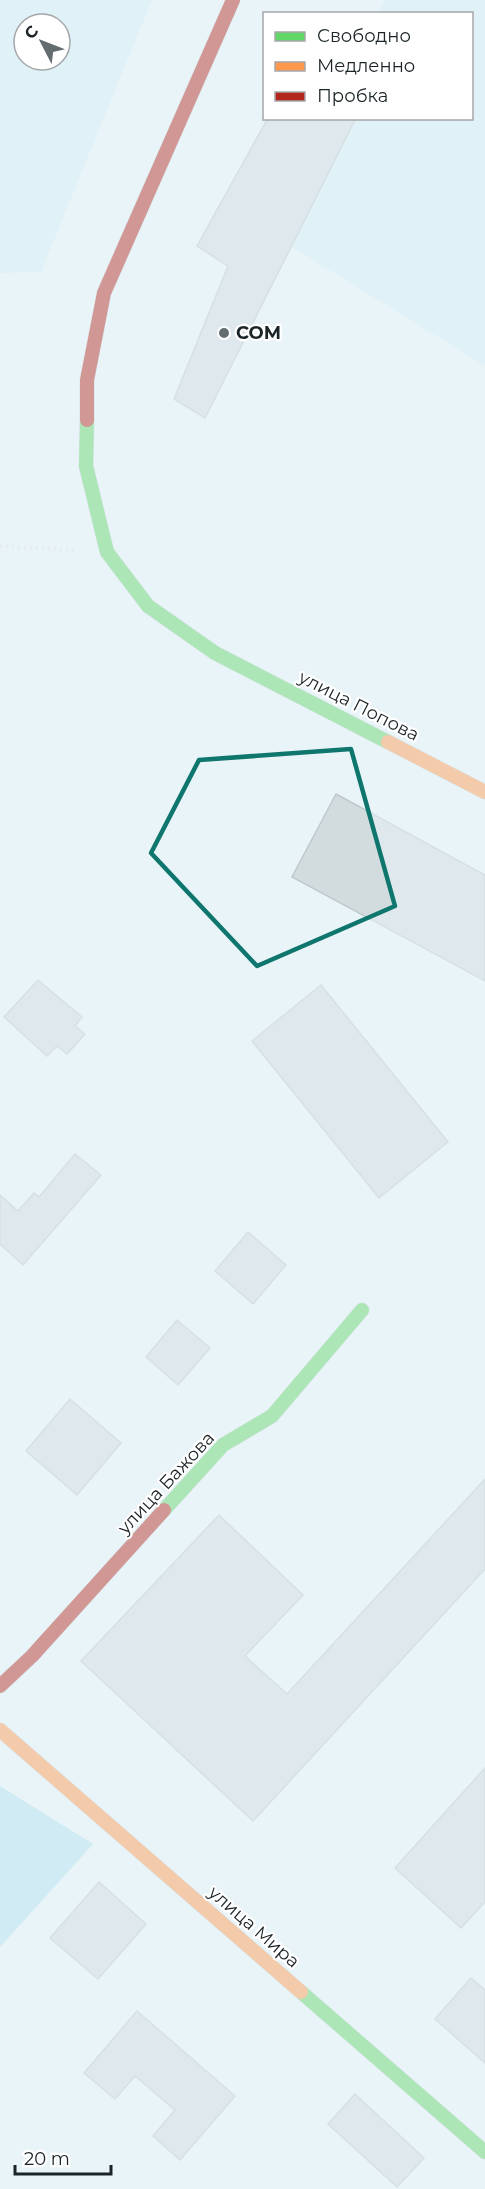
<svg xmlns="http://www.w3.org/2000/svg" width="485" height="2189" font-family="Montserrat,sans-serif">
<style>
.built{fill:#d6eef6;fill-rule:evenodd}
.green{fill:#b1e1ee}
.building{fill:#d2dcdf;stroke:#bfc9cc;stroke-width:1.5}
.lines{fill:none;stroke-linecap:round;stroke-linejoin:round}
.fast-casing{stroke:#c7d0d4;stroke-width:15}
.slow-casing{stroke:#c7d0d4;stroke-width:15}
.jam-casing{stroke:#c7d0d4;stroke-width:15}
.path{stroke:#dde0e2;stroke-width:4;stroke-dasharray:1.5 4.5;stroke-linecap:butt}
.fast{stroke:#63d668;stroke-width:14}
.slow{stroke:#ff974d;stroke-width:14}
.jam{stroke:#b3261e;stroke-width:14}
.marked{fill:none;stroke:#0f766e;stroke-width:4.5;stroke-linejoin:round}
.poi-dot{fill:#636d70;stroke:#fff;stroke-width:2}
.labels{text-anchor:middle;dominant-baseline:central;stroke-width:4.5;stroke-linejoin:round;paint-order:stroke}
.poi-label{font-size:18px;font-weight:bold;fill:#1b2427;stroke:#fff;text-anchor:start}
.street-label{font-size:18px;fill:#1b2427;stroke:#fff}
</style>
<rect width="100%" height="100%" fill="#e9f4f8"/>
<g class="built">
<path d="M0 0H152L41 272 0 273ZM24 24H60V60H24Z"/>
<polygon points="384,0 485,0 485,366 269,233 326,119 472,118 472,14 378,13"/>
</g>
<polygon class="green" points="0,1786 93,1844 0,1947"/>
<g class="building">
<polygon points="268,118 356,118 205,418 174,399 228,266 197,246"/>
<polygon points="336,794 485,875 485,981 292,877"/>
<polygon points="38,980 82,1017 75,1026 85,1034 67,1054 57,1046 47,1056 4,1017"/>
<polygon points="321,985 448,1142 379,1198 252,1041"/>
<polygon points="75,1154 101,1175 23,1265 0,1244 0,1195 18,1211 34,1193 39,1197"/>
<polygon points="248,1232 286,1265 253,1304 215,1271"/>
<polygon points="177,1320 210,1348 178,1385 146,1357"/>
<polygon points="70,1399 121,1443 77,1495 26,1451"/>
<polygon points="485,1479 485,1569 253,1821 81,1661 219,1515 303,1595 245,1656 287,1694"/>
<polygon points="485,1768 485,1902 461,1928 395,1868"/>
<polygon points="99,1882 146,1924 98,1979 50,1938"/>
<polygon points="471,1978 485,1990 485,2063 435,2019"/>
<polygon points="137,2011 235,2096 180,2160 153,2136 175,2110 135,2076 115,2099 84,2073"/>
<polygon points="355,2094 424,2158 397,2187 328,2124"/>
</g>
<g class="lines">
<defs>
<g id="fast">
<polyline points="87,420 86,466 107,552 148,606 215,653 388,742"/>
<polyline points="164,1510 223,1445 272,1416 362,1310"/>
<polyline points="301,1992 485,2152"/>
</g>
<g id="slow">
<polyline points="388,742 485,792"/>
<polyline points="0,1730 301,1992"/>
</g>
<g id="jam">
<polyline points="87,420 87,380 104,293 233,0"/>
<polyline points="0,1686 32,1656 164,1510"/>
</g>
</defs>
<use href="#fast" class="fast-casing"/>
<use href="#slow" class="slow-casing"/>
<use href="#jam" class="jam-casing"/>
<polyline class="path" points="0,546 74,550"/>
<use href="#fast" class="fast"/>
<use href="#slow" class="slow"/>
<use href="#jam" class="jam"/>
</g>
<path d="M0 0H485V2189H0ZM351 749 395 906 257 966 151 853 199 760Z" fill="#e9f4f8" fill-opacity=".55" fill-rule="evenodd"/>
<path class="marked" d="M351 749 395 906 257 966 151 853 199 760Z"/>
<circle class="poi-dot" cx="224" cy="333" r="6"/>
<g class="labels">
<g class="poi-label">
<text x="236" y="333">СОМ</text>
</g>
<g class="street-label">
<text transform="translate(359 706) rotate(27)">улица Попова</text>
<text transform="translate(166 1483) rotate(-47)">улица Бажова</text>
<text transform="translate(254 1927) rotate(41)">улица Мира</text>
</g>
</g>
<rect x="263" y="12" width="210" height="108" fill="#ffffff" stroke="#a4a7a9" stroke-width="1.5"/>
<rect x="275" y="32" width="30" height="9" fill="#63d668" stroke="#a4a7a9" stroke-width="1.5"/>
<text x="317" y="42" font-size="18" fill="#1b2427">Свободно</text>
<rect x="275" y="62" width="30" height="9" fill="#ff974d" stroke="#a4a7a9" stroke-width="1.5"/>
<text x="317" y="72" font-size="18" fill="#1b2427">Медленно</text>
<rect x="275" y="92" width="30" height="9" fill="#b3261e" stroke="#a4a7a9" stroke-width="1.5"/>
<text x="317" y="102" font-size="18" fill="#1b2427">Пробка</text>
<g transform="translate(42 42) rotate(312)"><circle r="28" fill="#ffffff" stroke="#a4a7a9" stroke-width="1.5"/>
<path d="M0-4.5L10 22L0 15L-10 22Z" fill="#636d70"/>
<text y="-9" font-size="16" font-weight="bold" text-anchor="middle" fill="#1b2427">С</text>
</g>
<path d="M15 2165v9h96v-9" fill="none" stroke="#1b2427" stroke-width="3"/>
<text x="24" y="2165" font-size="18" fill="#1b2427" stroke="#ffffff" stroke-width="4.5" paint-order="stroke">20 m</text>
</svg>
